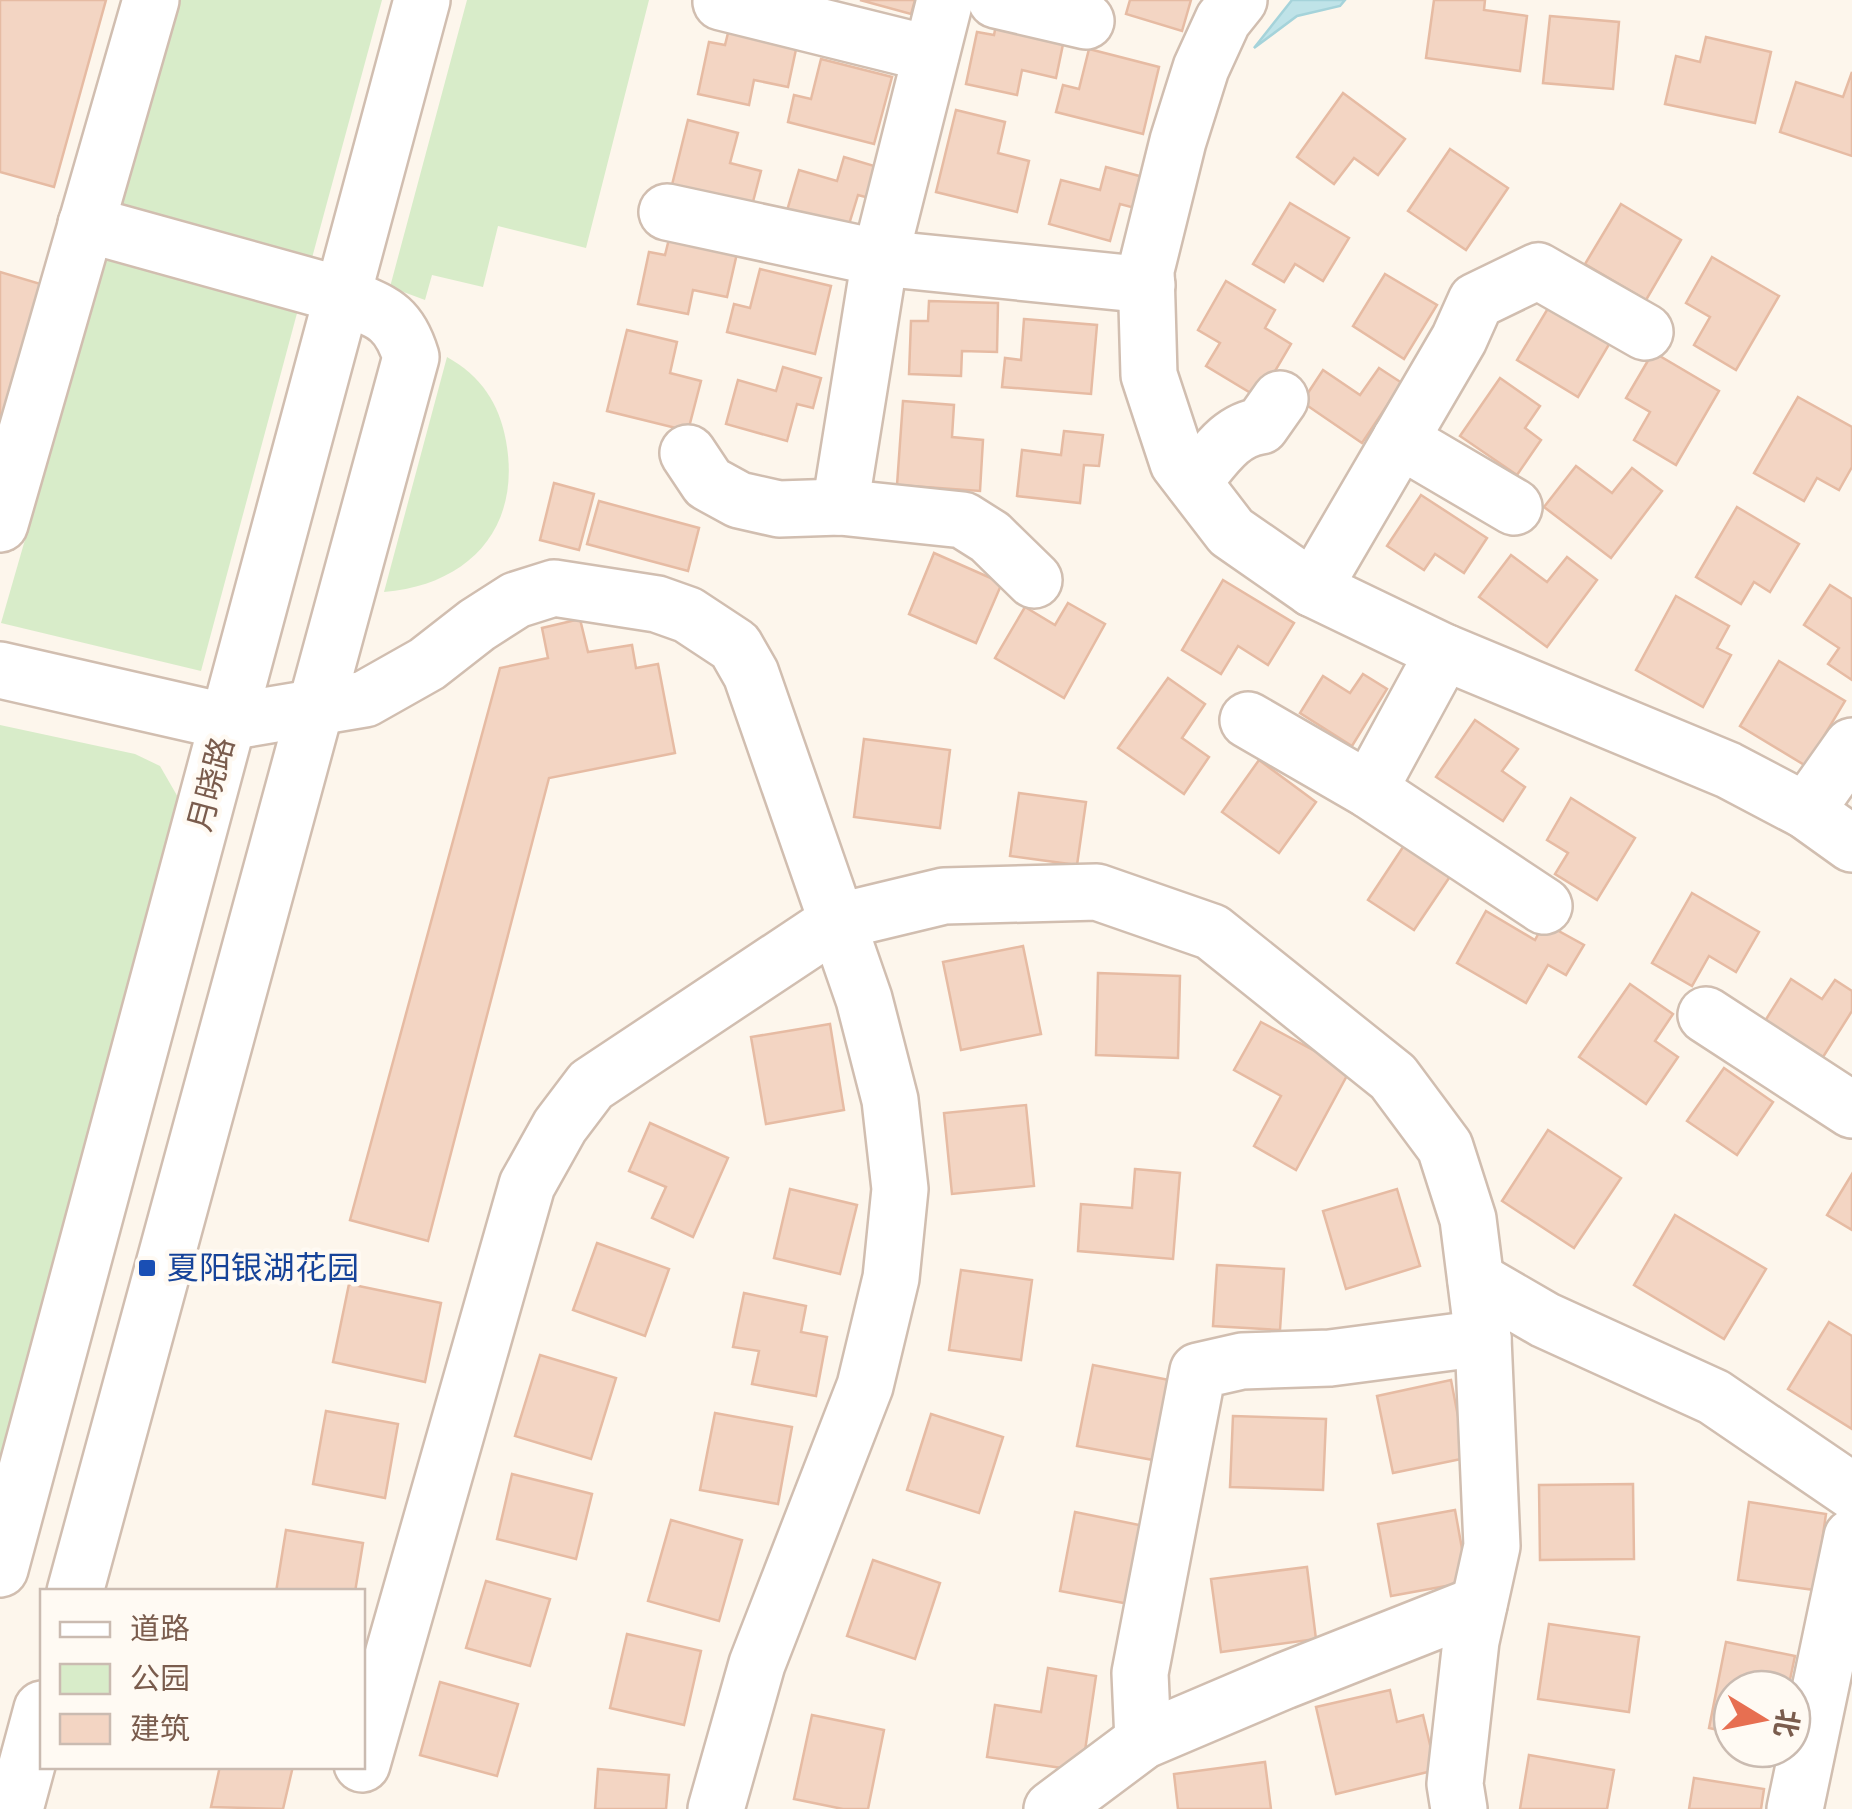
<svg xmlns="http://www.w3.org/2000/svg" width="1852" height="1809" font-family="Arial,'Noto Sans SC',sans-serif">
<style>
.green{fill:#d8ecc9}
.water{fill:#bfe3e8;stroke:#a5d3da;stroke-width:2.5}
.building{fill:#f3d5c3;stroke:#e6bba3;stroke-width:2.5}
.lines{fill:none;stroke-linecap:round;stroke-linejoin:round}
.minor-casing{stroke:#d1beb0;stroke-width:60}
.minor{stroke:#fff;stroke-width:55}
.transit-dot{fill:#1a4fb4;stroke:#fffaf3;stroke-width:4}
.labels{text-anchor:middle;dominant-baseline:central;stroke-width:9;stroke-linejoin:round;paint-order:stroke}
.street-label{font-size:32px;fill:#7a5c4d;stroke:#fffaf3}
.transit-label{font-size:32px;fill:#164399;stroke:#fffaf3;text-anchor:start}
</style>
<rect width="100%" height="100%" fill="#fdf6ec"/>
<g class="green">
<polygon points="180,0 382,0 309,269 118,216"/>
<polygon points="467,0 649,0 586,248 498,226 483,287 432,275 425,300 390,287"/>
<polygon points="109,248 300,302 201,671 1,623"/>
<path d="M447 357C481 376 499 403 506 441 522 529 468 585 384 592Z"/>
<polygon points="0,725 135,754 160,766 179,799 0,1467"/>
</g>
<polygon class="water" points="1292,0 1345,0 1340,6 1297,16 1254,48"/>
<g class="building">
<polygon points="0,0 106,0 54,187 0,172"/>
<polygon points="860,0 915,0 911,14"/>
<polygon points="1130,0 1191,0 1182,31 1126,14"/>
<polygon points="1434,0 1485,0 1484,10 1527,16 1520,71 1426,58"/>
<polygon points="998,15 1066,30 1056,78 1022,70 1017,95 966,84 977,32 994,35"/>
<polygon points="1550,16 1619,22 1613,89 1543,83"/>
<polygon points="730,25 798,40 788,87 754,80 749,105 698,94 709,42 725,45"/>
<polygon points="1706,37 1771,52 1755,123 1665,104 1676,56 1700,62"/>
<polygon points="1089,49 1159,67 1143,134 1056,112 1063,85 1079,89"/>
<polygon points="821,59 892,77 874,144 788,122 794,95 811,99"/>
<polygon points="1852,72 1852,156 1780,132 1796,82 1843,97"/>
<polygon points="1343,93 1405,139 1378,175 1354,158 1334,184 1297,157"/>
<polygon points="956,110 1005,122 998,153 1029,161 1017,212 936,192"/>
<polygon points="688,120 738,133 730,163 761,171 748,221 668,201"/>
<polygon points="1450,149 1508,188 1466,250 1408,211"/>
<polygon points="844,157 881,168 873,199 858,195 847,231 786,214 799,170 837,181"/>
<polygon points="1106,167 1143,177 1135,208 1120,204 1110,241 1049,224 1061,180 1100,190"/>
<polygon points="1290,203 1349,238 1323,281 1295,264 1284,282 1253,264"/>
<polygon points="1621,204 1681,240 1646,300 1585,264"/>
<polygon points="670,235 738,249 727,297 693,290 688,314 638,304 649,252 665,255"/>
<polygon points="1712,257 1779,296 1736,370 1694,345 1710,317 1686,303"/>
<polygon points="760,269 831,286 815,354 727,332 734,304 750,308"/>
<polygon points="0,272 54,288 0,477"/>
<polygon points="1385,274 1437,305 1404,359 1353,326"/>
<polygon points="1226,281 1275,310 1265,328 1291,344 1259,398 1206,366 1220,343 1198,330"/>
<polygon points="1553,300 1614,336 1578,397 1517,360"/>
<polygon points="929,301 998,303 997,352 962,351 961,376 909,374 911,321 928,321"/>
<polygon points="1024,319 1097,325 1091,394 1002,387 1005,358 1021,360"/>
<polygon points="627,330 677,342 670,373 701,381 688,431 607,411"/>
<polygon points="1653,352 1719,391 1676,465 1634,440 1650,412 1626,398"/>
<polygon points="783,367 821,378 813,408 797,404 787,441 726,424 738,380 776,391"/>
<polygon points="1379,368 1402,383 1362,443 1302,402 1323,370 1360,395"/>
<polygon points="1500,378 1540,406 1525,428 1541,440 1517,475 1460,436"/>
<polygon points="1798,397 1852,427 1852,467 1839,490 1817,478 1804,501 1754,473"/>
<polygon points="903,401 954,405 952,437 983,440 980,491 897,485"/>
<polygon points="1064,431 1103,435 1099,466 1084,465 1080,503 1017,496 1022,450 1061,455"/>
<polygon points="1576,466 1612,493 1632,468 1662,491 1611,558 1544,507"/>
<polygon points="554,483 594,494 579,550 540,540"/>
<polygon points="1421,495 1487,538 1464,573 1435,554 1424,570 1387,546"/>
<polygon points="599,501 699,528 688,571 587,544"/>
<polygon points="1737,507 1799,544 1770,592 1754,582 1741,604 1696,577"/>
<polygon points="934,553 1002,583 976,643 909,614"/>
<polygon points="1511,555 1547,582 1567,557 1597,580 1547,647 1479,597"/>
<polygon points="1223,580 1294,623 1268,665 1238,646 1221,674 1182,650"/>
<polygon points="1830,585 1852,599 1852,680 1828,664 1839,648 1804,625"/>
<polygon points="1676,596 1729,626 1717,648 1731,655 1703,707 1636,670"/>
<polygon points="1068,603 1105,624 1064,698 995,658 1025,607 1055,625"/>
<polygon points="580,619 588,652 632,645 636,668 658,664 675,753 549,778 428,1241 350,1220 500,668 548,658 542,628"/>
<polygon points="1779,661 1845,701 1806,766 1740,726"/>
<polygon points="1363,674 1387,689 1352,746 1300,713 1323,676 1350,693"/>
<polygon points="1168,678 1205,704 1182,738 1209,757 1184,794 1118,748"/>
<polygon points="1475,720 1518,749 1502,771 1525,787 1503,821 1436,777"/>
<polygon points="864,739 950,750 940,828 854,817"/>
<polygon points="1259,760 1316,802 1279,853 1222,812"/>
<polygon points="1019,793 1086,802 1077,865 1010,856"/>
<polygon points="1571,798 1635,838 1597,900 1555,874 1568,853 1547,840"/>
<polygon points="1405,844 1451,875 1414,930 1368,900"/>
<polygon points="1692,893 1759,932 1736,972 1709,956 1692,986 1652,963"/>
<polygon points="1486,911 1535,940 1544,923 1584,945 1566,975 1548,965 1526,1003 1457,963"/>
<polygon points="1023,946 1041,1034 961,1050 943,962"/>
<polygon points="1098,973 1180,976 1178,1058 1096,1055"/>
<polygon points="1791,979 1822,999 1835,980 1852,991 1852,1011 1823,1057 1765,1021"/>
<polygon points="1630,984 1673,1014 1655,1041 1678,1057 1646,1104 1579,1057"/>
<polygon points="1261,1022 1350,1070 1296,1170 1254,1146 1281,1096 1234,1070"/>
<polygon points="830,1024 844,1110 766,1124 751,1037"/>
<polygon points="1724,1068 1773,1102 1737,1155 1687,1121"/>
<polygon points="1026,1105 1034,1186 952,1194 944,1113"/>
<polygon points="650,1123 728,1158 693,1237 652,1218 666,1187 629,1171"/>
<polygon points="1548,1130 1621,1178 1574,1248 1502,1201"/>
<polygon points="1135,1169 1180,1173 1173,1259 1078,1251 1081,1204 1132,1208"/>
<polygon points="1852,1174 1852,1230 1827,1215"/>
<polygon points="790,1189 857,1205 840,1274 774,1258"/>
<polygon points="1397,1189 1420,1266 1346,1289 1323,1211"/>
<polygon points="1675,1215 1766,1269 1724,1339 1634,1285"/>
<polygon points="597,1243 669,1269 645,1336 573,1310"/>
<polygon points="1217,1265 1284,1269 1280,1330 1213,1326"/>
<polygon points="961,1270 1032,1280 1021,1360 949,1350"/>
<polygon points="349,1284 441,1303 425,1382 333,1362"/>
<polygon points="744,1293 806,1306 801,1332 827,1337 816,1396 752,1384 759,1351 733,1347"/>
<polygon points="1829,1322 1852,1336 1852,1429 1788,1389"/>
<polygon points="540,1355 616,1378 591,1459 515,1436"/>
<polygon points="1093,1365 1169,1380 1153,1460 1077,1446"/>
<polygon points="1451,1380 1466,1458 1393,1473 1377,1396"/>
<polygon points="326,1411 398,1424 385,1498 313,1484"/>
<polygon points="715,1413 792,1427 778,1504 700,1490"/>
<polygon points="931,1414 1003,1437 979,1513 907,1490"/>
<polygon points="1233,1416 1326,1419 1323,1490 1230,1487"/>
<polygon points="512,1474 592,1494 576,1559 497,1539"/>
<polygon points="1633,1484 1634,1559 1540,1560 1539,1485"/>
<polygon points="1749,1502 1826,1514 1815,1590 1738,1580"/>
<polygon points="1455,1510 1468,1582 1391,1596 1378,1524"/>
<polygon points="1075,1512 1144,1526 1129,1604 1060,1591"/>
<polygon points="671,1520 742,1540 719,1621 648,1601"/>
<polygon points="286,1530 363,1543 355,1592 276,1592"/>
<polygon points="873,1560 940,1583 915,1659 847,1636"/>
<polygon points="1307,1567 1316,1639 1221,1652 1211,1579"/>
<polygon points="486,1581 550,1599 530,1666 466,1648"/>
<polygon points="1549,1624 1639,1637 1629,1712 1538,1699"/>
<polygon points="627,1634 701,1651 684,1725 610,1708"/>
<polygon points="1726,1642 1795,1656 1788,1689 1732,1689 1732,1733 1709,1728"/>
<polygon points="1048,1668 1096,1676 1082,1771 987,1757 995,1705 1041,1712"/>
<polygon points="440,1682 518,1704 497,1776 420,1755"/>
<polygon points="1390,1690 1397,1722 1423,1715 1436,1770 1336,1794 1316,1707"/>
<polygon points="812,1715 884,1730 868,1809 843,1809 794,1799"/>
<polygon points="1529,1755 1614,1770 1607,1809 1520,1809"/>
<polygon points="1265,1762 1271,1809 1178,1809 1174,1774"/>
<polygon points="220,1766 293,1766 283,1809 211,1807"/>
<polygon points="598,1769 669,1775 666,1809 595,1809"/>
<polygon points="1694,1778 1764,1789 1761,1809 1689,1809"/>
</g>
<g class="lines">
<defs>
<g id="minor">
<polyline points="996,0 1086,21"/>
<polyline points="1239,0 1223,20 1201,68 1178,141 1146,270 1149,375 1178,463 1231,532 1313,589 1444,652 1728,770 1806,811 1852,844"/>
<polyline points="721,2 931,54"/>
<polyline points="667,212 880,258 1147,285"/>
<polyline points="1400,440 1514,507"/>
<polyline points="688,453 708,483 739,500 779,509 840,507 963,520 990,537 1034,580"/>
<path d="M1193 482C1213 459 1229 430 1261 426L1280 399"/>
<polyline points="840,507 880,258 945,0"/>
<polyline points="0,524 151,0"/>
<polyline points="1313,589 1459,339 1476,301 1538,271 1645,332"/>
<polyline points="0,670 228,722 365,699 427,664 477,625 516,600 554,588 657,604 688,615 735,646 751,674 864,999 890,1100 900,1189 891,1278 865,1386 757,1664 716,1809"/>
<polyline points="1248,720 1369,790 1544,906"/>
<polyline points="1369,790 1444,652"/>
<polyline points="1806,811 1852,746"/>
<polyline points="1706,1015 1852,1110"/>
<polyline points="1476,1280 1545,1320 1714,1397 1852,1491"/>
<polyline points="0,1569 422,0"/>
<path d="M75 1592 411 357C398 314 380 312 342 295L86 224"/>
<polyline points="1143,1741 1140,1673 1198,1371 1242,1361 1330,1358 1483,1338"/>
<polyline points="362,1764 527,1185 560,1126 591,1085 836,922 944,896 1097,892 1212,932 1393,1077 1445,1147 1468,1219 1483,1338 1492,1546 1471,1641 1455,1784 1459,1809"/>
<polyline points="15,1809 42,1709"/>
<polyline points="1052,1809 1143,1741 1284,1681 1479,1604"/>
<polyline points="1795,1809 1852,1537"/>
</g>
</defs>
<use href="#minor" class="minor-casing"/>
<use href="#minor" class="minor"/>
</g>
<rect class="transit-dot" x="137" y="1258" width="20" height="20" rx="5"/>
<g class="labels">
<g class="street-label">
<text transform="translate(211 784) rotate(-75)">月晓路</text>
</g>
<g class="transit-label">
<text x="167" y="1268">夏阳银湖花园</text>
</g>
</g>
<rect x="40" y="1589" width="325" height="180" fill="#fffaf3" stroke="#cabbb1" stroke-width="2.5"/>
<rect x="60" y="1622" width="50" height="15" fill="#ffffff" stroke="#cabbb1" stroke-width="2.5"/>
<text x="130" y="1639" font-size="30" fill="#7a5c4d">道路</text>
<rect x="60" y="1664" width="50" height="30" fill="#d8ecc9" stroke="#cabbb1" stroke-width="2.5"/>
<text x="130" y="1689" font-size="30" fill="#7a5c4d">公园</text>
<rect x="60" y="1714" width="50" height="30" fill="#f3d5c3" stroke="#cabbb1" stroke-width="2.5"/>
<text x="130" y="1739" font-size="30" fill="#7a5c4d">建筑</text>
<g transform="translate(1762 1719) rotate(100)"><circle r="48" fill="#fffaf3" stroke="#cabbb1" stroke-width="2.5"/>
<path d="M0-8L18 38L0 25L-18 38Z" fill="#e76f51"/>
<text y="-15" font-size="28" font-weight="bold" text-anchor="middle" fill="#7a5c4d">北</text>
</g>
</svg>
